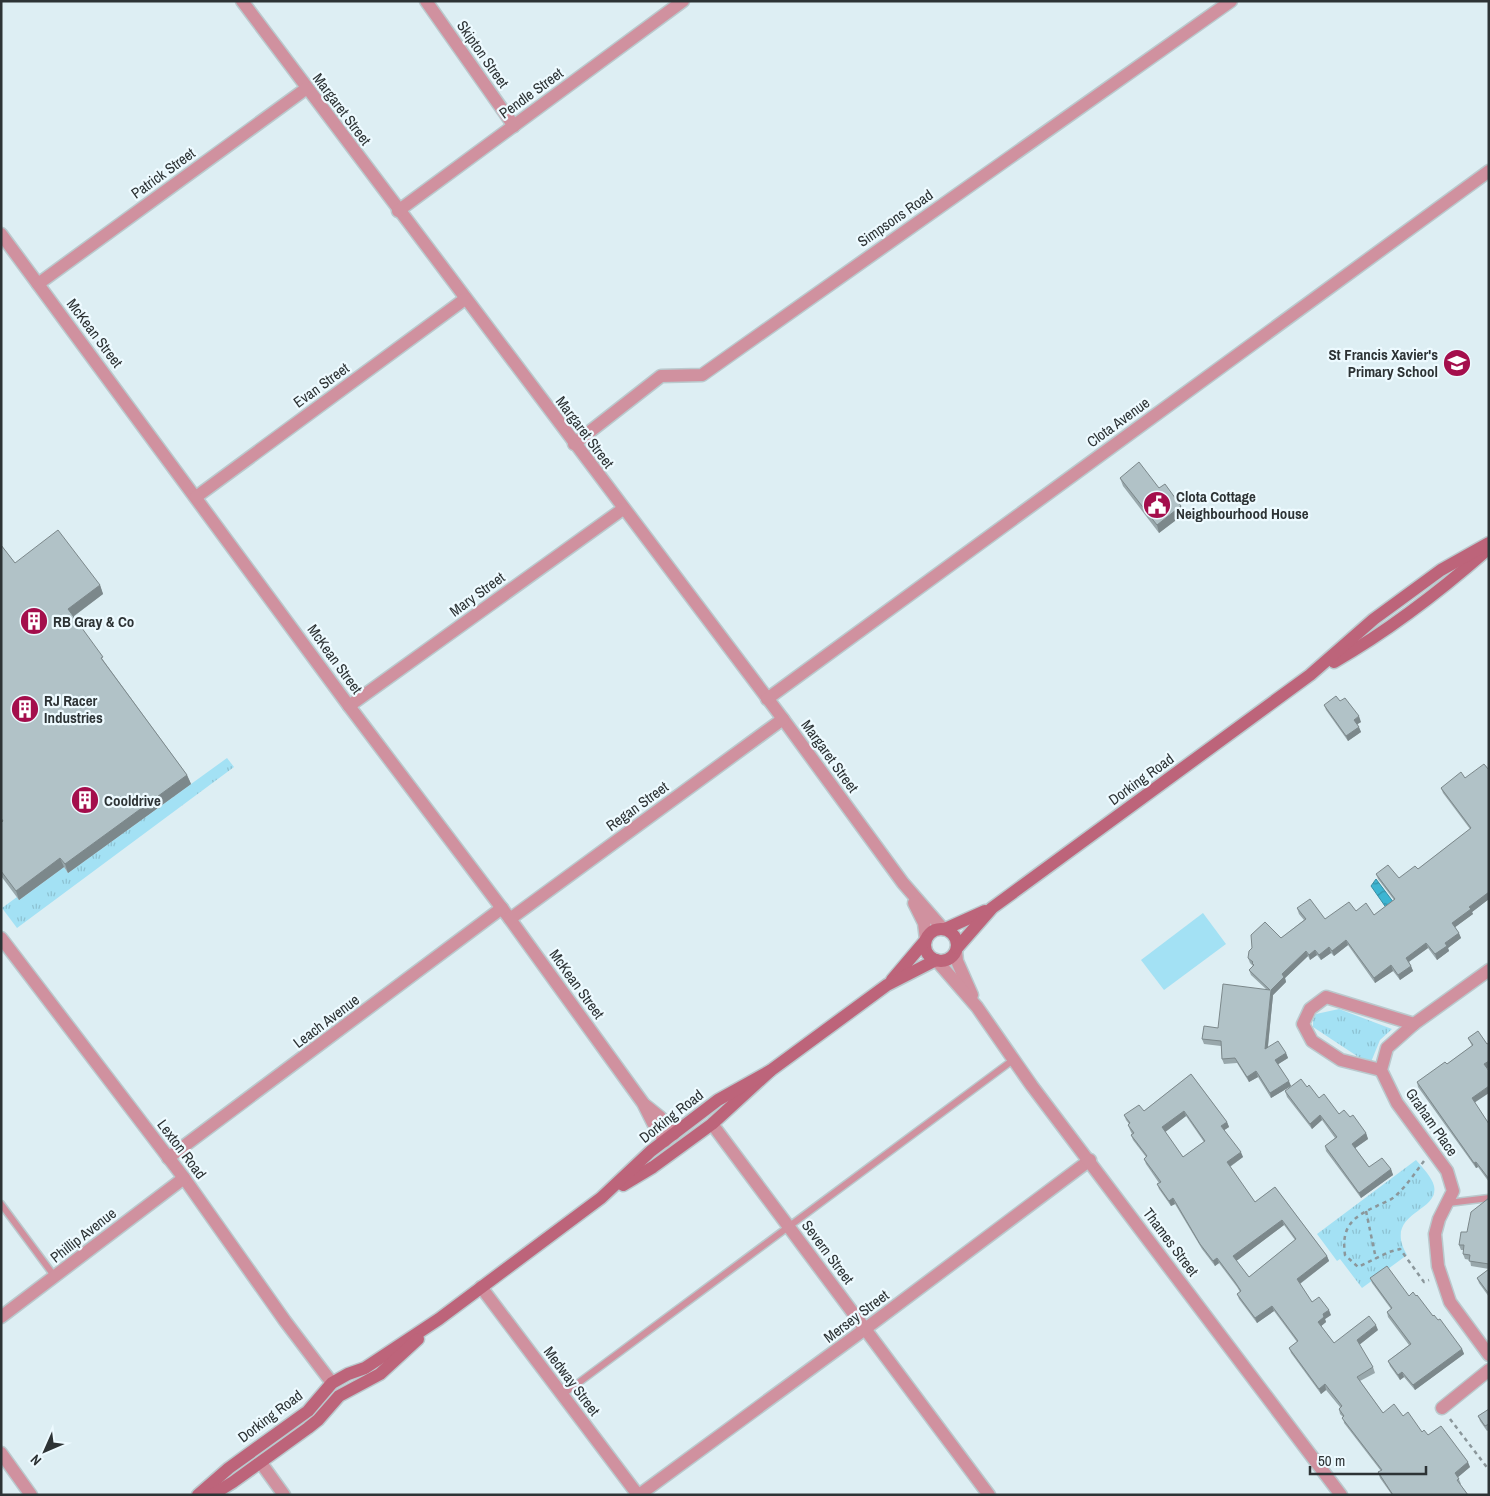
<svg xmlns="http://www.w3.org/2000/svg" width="1490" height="1496" font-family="'Archivo Narrow',sans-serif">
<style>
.grass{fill:url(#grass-tufts)}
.garden{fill:#a3e1f4}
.water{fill:url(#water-waves);stroke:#388ea3}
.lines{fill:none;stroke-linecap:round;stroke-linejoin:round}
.service-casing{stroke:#bac9cd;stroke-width:9}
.minor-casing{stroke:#bac9cd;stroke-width:15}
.tertiary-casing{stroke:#bac9cd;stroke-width:15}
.secondary-casing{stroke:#bac9cd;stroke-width:15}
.path{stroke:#8b979b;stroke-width:2.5;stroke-dasharray:4 4;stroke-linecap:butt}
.service{stroke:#d0919f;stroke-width:6}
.minor{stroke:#d0919f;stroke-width:12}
.tertiary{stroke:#d0919f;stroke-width:12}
.secondary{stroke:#bd647a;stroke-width:12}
.wall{fill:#98a7ab;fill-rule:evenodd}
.shaded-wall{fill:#7c888b}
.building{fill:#b1c2c7;stroke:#7c888b;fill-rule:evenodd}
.labels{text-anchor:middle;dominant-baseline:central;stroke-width:4.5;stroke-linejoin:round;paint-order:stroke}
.street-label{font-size:15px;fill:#2d3335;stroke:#edfaff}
.poi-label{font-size:15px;font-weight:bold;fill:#2d3335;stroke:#edfaff;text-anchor:start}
</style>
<defs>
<pattern id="grass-tufts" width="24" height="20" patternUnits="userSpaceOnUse" patternTransform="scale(1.25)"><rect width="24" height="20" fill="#a3e1f4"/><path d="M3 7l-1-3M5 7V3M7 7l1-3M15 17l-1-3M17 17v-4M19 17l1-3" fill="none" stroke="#8dc2d2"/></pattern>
<pattern id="water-waves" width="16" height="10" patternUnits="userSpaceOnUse" patternTransform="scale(1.25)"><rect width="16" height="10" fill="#3db5d2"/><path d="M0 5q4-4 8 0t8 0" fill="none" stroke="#3494ab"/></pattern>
</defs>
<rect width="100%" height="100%" fill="#ddeef3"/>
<g class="grass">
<polygon points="227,758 234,767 17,928 2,908 17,897 19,900 64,867 68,873"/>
<polygon points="1339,1009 1392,1029 1380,1040 1371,1062 1366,1062 1313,1027 1313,1020 1316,1014"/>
<path d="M1416 1160C1422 1167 1432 1177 1434 1186 1440 1213 1382 1212 1407 1255L1362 1288 1340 1259 1337 1261 1317 1234Z"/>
</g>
<polygon class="garden" points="1203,913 1226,944 1164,990 1141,960"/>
<polygon class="water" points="1376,879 1394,903 1387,909 1371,886"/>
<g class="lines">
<defs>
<g id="service">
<polyline points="1448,1203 1489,1198"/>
<polyline points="1,1204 55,1277"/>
<polyline points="562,1395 1013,1060"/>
</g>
<g id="minor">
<polyline points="242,1 783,719 903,883 943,929"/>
<polyline points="426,1 514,126"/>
<polyline points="398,211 683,1"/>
<polyline points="1,234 349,706 510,919 643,1103 653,1123 665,1141"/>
<polyline points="38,284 307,88"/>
<polyline points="574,444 661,376 702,375 1231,1"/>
<polyline points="196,497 465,299"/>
<polyline points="767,699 1489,171"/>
<polyline points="349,706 623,509"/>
<polyline points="914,903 924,923 926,939"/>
<polyline points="510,919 783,719"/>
<polyline points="1,938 184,1178 285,1321 332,1383"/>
<polyline points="1489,970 1414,1024 1387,1048 1381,1070 1397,1103 1447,1171 1453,1191 1439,1219 1435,1234 1438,1266 1450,1302 1489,1355"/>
<polyline points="1381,1070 1341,1060 1312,1041 1303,1024 1310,1009 1326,997 1414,1024"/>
<polyline points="645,1105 660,1117 674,1134"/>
<polyline points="712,1124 989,1495"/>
<polyline points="168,1158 502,908"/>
<polyline points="481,1287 638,1495"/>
<polyline points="1,1317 184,1178"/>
<polyline points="1442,1408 1489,1370"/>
<polyline points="1,1453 31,1495"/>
<polyline points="261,1463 284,1495"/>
<polyline points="639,1495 865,1329 1090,1160"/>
</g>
<g id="tertiary">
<polyline points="956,951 957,961 972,995"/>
<polyline points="937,961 977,1007 1032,1086 1341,1495"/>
</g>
<g id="secondary">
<path d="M1334 662C1390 630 1438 593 1487 550"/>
<polyline points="945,929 985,911"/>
<circle cx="941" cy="945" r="16"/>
<polyline points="957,948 992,908 1310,675 1374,619 1441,570 1489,543"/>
<polyline points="892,980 925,941"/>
<polyline points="623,1185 653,1167 712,1124 770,1071 887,985 936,960"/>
<polyline points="198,1495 229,1468 308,1411 332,1383 348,1374 365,1368 439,1319 601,1198 651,1151 718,1100 770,1071"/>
<polyline points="212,1495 233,1482 308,1428 318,1420 339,1396 380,1374 418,1339"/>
</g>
</defs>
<use href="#service" class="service-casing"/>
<use href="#minor" class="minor-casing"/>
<use href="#tertiary" class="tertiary-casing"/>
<use href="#secondary" class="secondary-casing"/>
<g class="path">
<path d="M1424 1161C1415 1173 1406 1187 1394 1197 1390 1201 1382 1203 1377 1206 1352 1217 1341 1227 1345 1255L1358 1267 1389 1252 1400 1249 1424 1282 1429 1280"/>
<polyline points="1366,1211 1376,1259"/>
<polyline points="1450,1419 1489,1470"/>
</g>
<use href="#service" class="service"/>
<use href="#minor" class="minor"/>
<use href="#tertiary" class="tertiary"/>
<use href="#secondary" class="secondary"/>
</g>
<g class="wall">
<polygon points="1120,478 1159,488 1184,514 1159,533 1123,486"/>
<polygon points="1,545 15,563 100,585 103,594 73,617 106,664 187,775 191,784 68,873 64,867 19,900 1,876"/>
<polygon points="1324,705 1361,722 1357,724 1361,732 1348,741 1326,710"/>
<polygon points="1489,770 1489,899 1472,912 1473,914 1455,927 1461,938 1448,948 1449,951 1437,960 1428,948 1409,962 1411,966 1413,971 1400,980 1393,971 1375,983 1348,945 1334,956 1331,953 1321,960 1317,955 1310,960 1308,956 1285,978 1286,982 1273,995 1268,1047 1286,1053 1288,1058 1278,1064 1291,1086 1271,1098 1258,1077 1249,1082 1237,1063 1224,1064 1222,1059 1221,1046 1204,1044 1202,1039 1218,1028 1266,989 1251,975 1249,970 1253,966 1250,963 1248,958 1281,938 1304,920 1299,914 1297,908 1325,919 1356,911 1374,915 1394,900 1378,879 1376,874 1399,878 1418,869 1470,829 1443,793 1441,788 1465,778"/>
<polygon points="1478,1031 1487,1069 1475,1103 1489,1124 1489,1182 1478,1167 1476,1168 1418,1087 1417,1082 1447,1064 1472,1046 1468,1038"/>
<path d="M1191 1074 1227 1122 1229 1127 1224 1130 1243 1157 1230 1167 1255 1202 1275 1187 1327 1256 1329 1261 1300 1284 1312 1302 1331 1315 1325 1319 1326 1322 1321 1326 1334 1343 1378 1330 1359 1345 1373 1367 1375 1373 1360 1381 1383 1413 1403 1416 1422 1432 1428 1435 1470 1467 1458 1477 1461 1484H1460L1468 1495H1392L1380 1478 1378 1472 1381 1471 1344 1423 1343 1417 1340 1414 1339 1409 1340 1407 1326 1390 1321 1394 1291 1353 1289 1348 1297 1342 1274 1311 1257 1323 1239 1299 1237 1294 1240 1292 1237 1287 1219 1263 1215 1266 1202 1249 1175 1204 1171 1206 1159 1189 1157 1184 1159 1183 1146 1164 1144 1159 1146 1157 1133 1140 1131 1135 1132 1134 1130 1130 1128 1125 1129 1124 1126 1120 1124 1115 1144 1111ZM1186 1116 1204 1142 1183 1157 1165 1132ZM1284 1225 1295 1240 1249 1277 1236 1261Z"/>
<polygon points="1307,1087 1319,1098 1339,1114 1350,1117 1366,1133 1368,1139 1355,1148 1369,1167 1391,1169 1393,1175 1361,1198 1326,1151 1325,1146 1335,1138 1322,1120 1312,1129 1287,1097 1285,1091"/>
<polygon points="1489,1198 1489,1269 1471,1266 1470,1260 1465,1259 1463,1254 1463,1250 1461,1250 1459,1245"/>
<polygon points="1489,1269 1489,1297 1479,1283 1477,1278"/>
<polygon points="1370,1278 1409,1296 1438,1320 1462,1349 1464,1354 1415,1390 1404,1377 1400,1380 1390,1366 1388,1361 1409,1345 1388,1317 1387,1312 1391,1309 1372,1283"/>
<polygon points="1489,1409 1489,1430 1487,1431 1480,1421 1478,1416"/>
</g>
<g class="shaded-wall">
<polygon points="1181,506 1184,514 1159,533 1157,525"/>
<polygon points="100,585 103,594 71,618 68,609"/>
<polygon points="1359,716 1361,722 1356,725 1354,720"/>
<polygon points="1359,727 1361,732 1348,741 1346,736"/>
<polygon points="187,775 191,784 68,873 65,864"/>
<polygon points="60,858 64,867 19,900 16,891"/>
<polygon points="1489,892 1489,899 1472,912 1473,914 1454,928 1452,923 1469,907"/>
<polygon points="1459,933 1461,938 1448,948 1449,951 1437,960 1435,954 1445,943"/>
<polygon points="1346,940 1348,945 1334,956 1332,951"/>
<polygon points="1426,943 1428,948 1407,963 1406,958"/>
<polygon points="1329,947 1331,953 1321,960 1319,955"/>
<polygon points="1315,950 1317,955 1310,960 1309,955"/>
<polygon points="1306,951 1308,956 1285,978 1286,982 1273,995 1267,1054 1265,1049 1271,990 1282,974"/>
<polygon points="1391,965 1393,971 1375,983 1374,978"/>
<polygon points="1411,966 1413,971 1400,980 1398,975"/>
<polygon points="1286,1053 1288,1058 1277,1065 1275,1060"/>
<polygon points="1489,1061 1489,1067 1486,1069 1484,1064"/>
<polygon points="1256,1071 1258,1077 1249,1082 1247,1077"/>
<polygon points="1289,1081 1291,1086 1271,1098 1270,1093"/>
<polygon points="1489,1086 1489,1093 1474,1103 1472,1098"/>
<polygon points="1184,1111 1186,1116 1164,1133 1162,1127"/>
<polygon points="1320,1115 1322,1120 1312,1129 1310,1124"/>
<polygon points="1227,1122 1229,1127 1223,1131 1221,1126"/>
<polygon points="1366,1133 1368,1139 1354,1149 1352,1144"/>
<polygon points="1241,1152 1243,1157 1229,1167 1227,1162"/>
<polygon points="1476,1162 1478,1167 1476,1168 1474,1163"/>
<polygon points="1391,1169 1393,1175 1361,1198 1359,1193"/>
<polygon points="1173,1198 1175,1204 1171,1206 1169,1201"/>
<polygon points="1282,1220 1284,1225 1235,1262 1233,1256"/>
<polygon points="1327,1256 1329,1261 1298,1285 1297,1279"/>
<polygon points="1217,1258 1219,1263 1215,1266 1213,1261"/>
<polygon points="1272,1306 1274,1311 1257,1323 1255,1318"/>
<polygon points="1329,1310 1331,1315 1325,1319 1326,1322 1320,1327 1318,1322 1323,1314"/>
<polygon points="1376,1325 1378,1330 1359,1345 1357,1340"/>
<polygon points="1462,1349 1464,1354 1415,1390 1413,1385"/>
<polygon points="1402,1372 1404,1377 1400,1380 1398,1375"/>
<polygon points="1325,1384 1326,1390 1321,1394 1319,1389"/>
<polygon points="1468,1462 1470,1467 1457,1478 1455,1473"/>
</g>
<g class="building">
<polygon points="1139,462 1159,488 1165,484 1181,506 1157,525 1120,478"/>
<polygon points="58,530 100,585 68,609 103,657 101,658 187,775 65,864 60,858 16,891 1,871 1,823 3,821 1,818 1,545 15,563"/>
<polygon points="1336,696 1340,701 1345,698 1359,716 1354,720 1359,727 1346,736 1324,705"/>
<polygon points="1484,764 1489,770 1489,892 1469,907 1471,909 1452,923 1459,933 1445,943 1447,946 1435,954 1426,943 1406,958 1411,966 1398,975 1391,965 1374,978 1346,940 1332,951 1329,947 1319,955 1315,950 1309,955 1306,951 1282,974 1284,977 1271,990 1265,1049 1278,1041 1286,1053 1275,1060 1289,1081 1270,1093 1256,1071 1247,1077 1235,1058 1222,1059 1221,1041 1202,1039 1204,1026 1218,1028 1223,984 1270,990 1249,970 1254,965 1252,963 1253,962 1248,958 1249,951 1252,948 1251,935 1265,922 1281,938 1306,919 1297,908 1310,899 1325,919 1349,902 1356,911 1366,903 1374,915 1395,899 1376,874 1388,865 1399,878 1415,866 1418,869 1471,828 1441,788 1461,772 1465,778"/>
<polygon points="1478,1031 1487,1044 1489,1043 1489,1061 1484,1064 1489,1071 1489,1086 1472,1098 1489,1124 1489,1179 1476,1162 1474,1163 1417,1082 1445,1062 1447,1064 1473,1045 1468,1038"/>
<path d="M1191 1074 1227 1122 1221 1126 1241 1152 1227 1162 1255 1202 1275 1187 1327 1256 1297 1279 1312 1302 1319 1297 1329 1310 1323 1314 1324 1317 1318 1322 1334 1343 1369 1316 1376 1325 1357 1340 1373 1367 1357 1377 1383 1413 1394 1404 1403 1416 1408 1412 1422 1432 1424 1430 1428 1435 1441 1426 1468 1462 1455 1473 1459 1479 1457 1480 1468 1495H1393L1378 1472 1382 1470 1342 1418 1344 1416 1339 1409 1342 1406 1325 1384 1319 1389 1289 1348 1298 1341 1272 1306 1255 1318 1237 1294 1241 1291 1235 1282 1217 1258 1213 1261 1200 1244 1173 1198 1169 1201 1157 1184 1161 1182 1144 1159 1147 1156 1131 1135 1134 1133 1128 1125 1130 1123 1124 1115 1139 1105 1144 1111ZM1184 1111 1205 1141 1183 1157 1162 1127ZM1282 1220 1296 1239 1249 1277 1233 1256Z"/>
<polygon points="1301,1079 1307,1087 1309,1085 1319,1098 1324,1094 1339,1114 1344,1110 1350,1117 1353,1115 1366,1133 1352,1144 1369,1167 1382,1158 1391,1169 1359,1193 1325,1146 1337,1137 1320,1115 1310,1124 1285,1091"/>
<polygon points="1489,1198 1489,1264 1469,1261 1470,1255 1463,1254 1464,1245 1459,1245 1461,1232 1467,1232 1471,1212"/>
<polygon points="1387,1266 1409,1296 1413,1292 1416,1296 1417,1295 1433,1316 1434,1315 1438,1320 1440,1319 1462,1349 1413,1385 1402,1372 1398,1375 1388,1361 1411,1344 1387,1312 1392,1308 1370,1278"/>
<polygon points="1489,1269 1489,1294 1477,1278"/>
<polygon points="1489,1409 1489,1424 1485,1426 1478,1416"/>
</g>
<defs>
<symbol id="school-disc" viewBox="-11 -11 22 22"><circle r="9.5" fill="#a40e4c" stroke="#edfaff"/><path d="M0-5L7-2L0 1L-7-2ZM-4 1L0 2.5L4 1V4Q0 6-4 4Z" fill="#fff"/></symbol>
<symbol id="civic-disc" viewBox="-11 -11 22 22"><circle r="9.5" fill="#a40e4c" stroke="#edfaff"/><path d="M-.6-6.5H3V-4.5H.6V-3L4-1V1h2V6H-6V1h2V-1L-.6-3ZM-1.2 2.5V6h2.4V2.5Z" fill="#fff"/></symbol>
<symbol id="building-disc" viewBox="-11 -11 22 22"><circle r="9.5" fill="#a40e4c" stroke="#edfaff"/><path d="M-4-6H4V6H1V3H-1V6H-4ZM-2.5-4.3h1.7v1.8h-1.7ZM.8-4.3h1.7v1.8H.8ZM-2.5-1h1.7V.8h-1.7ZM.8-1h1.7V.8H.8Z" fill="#fff"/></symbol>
</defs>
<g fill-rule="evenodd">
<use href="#school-disc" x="1441" y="347" width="32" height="32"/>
<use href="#civic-disc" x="1141" y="489" width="32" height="32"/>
<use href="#building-disc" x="18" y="605" width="32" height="32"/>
<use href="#building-disc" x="9" y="693" width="32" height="32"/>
<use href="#building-disc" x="69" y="784" width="32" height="32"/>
</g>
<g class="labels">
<g class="street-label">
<text transform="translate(483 54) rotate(55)">Skipton Street</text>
<text transform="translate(531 93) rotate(-36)">Pendle Street</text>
<text transform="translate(342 109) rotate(53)">Margaret Street</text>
<text transform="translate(163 173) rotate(-36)">Patrick Street</text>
<text transform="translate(895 218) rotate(-35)">Simpsons Road</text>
<text transform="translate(95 333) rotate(53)">McKean Street</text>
<text transform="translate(321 385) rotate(-36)">Evan Street</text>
<text transform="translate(1118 422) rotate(-36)">Clota Avenue</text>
<text transform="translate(585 432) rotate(53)">Margaret Street</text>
<text transform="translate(477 594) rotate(-36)">Mary Street</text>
<text transform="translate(335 659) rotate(54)">McKean Street</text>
<text transform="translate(830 756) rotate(54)">Margaret Street</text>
<text transform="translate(1141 779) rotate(-36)">Dorking Road</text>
<text transform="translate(637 806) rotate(-36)">Regan Street</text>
<text transform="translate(577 984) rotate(54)">McKean Street</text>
<text transform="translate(326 1021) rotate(-37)">Leach Avenue</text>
<text transform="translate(671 1116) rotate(-38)">Dorking Road</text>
<text transform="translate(1432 1122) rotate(55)">Graham Place</text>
<text transform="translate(182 1149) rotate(53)">Lexton Road</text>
<text transform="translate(83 1235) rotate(-38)">Phillip Avenue</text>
<text transform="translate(1171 1242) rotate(53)">Thames Street</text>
<text transform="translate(828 1252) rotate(53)">Severn Street</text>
<text transform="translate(856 1316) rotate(-37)">Mersey Street</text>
<text transform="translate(572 1381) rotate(53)">Medway Street</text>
<text transform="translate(270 1416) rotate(-37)">Dorking Road</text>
</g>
<g class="poi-label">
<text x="1438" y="354" text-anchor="end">St Francis Xavier's<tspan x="1438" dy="17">Primary School</tspan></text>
<text x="1176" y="496">Clota Cottage<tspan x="1176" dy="17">Neighbourhood House</tspan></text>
<text x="53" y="621">RB Gray &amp; Co</text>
<text x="44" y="700">RJ Racer<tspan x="44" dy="17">Industries</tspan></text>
<text x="104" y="800">Cooldrive</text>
</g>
</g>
<rect width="1490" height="1496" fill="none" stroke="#2d3335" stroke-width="5"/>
<g transform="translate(45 1451) rotate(225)" stroke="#edfaff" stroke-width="4" paint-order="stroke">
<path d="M0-4L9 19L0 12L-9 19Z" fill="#2d3335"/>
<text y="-8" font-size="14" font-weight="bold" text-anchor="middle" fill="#2d3335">N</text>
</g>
<path d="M1310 1466v8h116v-8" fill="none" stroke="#2d3335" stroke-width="2.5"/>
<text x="1318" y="1466" font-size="15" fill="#2d3335" stroke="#edfaff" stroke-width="4" paint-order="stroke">50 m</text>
</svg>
